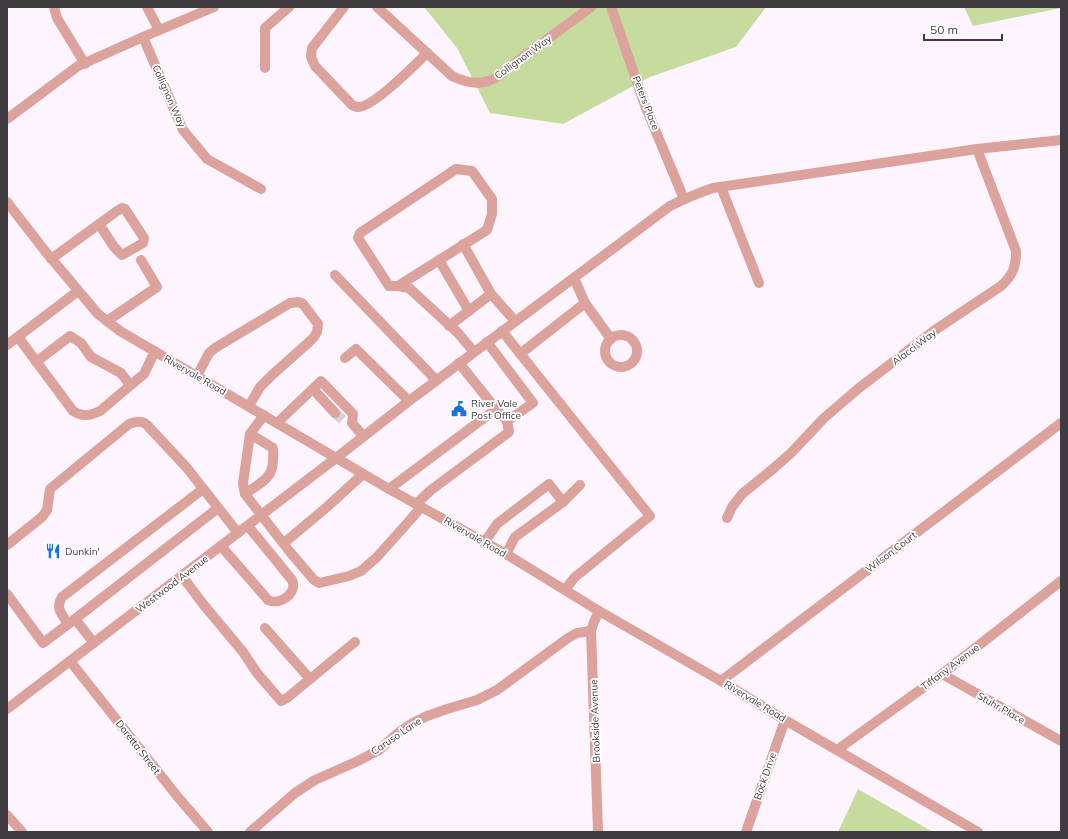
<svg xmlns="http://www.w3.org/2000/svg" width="1068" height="839" font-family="Mulish,sans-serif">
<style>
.green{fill:#c6dc9f}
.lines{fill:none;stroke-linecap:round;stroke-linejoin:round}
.minor-tunnel{stroke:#d8cfd9;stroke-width:10;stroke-dasharray:10 5;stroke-linecap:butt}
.minor{stroke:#dca39c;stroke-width:10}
.labels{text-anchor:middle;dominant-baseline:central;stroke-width:3.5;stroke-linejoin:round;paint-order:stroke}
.street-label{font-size:10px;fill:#403a41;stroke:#fff}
.poi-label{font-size:10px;fill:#403a41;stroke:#fff;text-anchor:start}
</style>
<rect width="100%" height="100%" fill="#fef4ff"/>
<g class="green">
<polygon points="424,7 766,7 736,47 650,77 563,124 490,113 457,48"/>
<polygon points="964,7 1061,7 1061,8 973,26"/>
<polygon points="858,789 933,832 838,832"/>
</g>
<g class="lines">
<polyline class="minor-tunnel" points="335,413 344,421"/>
<g class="minor">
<polyline points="54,7 57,18 85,64"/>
<polyline points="147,7 159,30"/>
<path d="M344 7 312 48 311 57 315 66 352 105C354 106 356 107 358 107 372 108 416 64 427 53"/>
<path d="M377 7 452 76C473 86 490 86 507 69L591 7"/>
<polyline points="611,7 646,108 684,199"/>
<polyline points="143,37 183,130 207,159 261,189"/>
<polyline points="265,68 265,28 289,7"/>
<polyline points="7,119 78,66 143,37 214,7"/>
<polyline points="721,187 759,283"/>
<polyline points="7,202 45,251 98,314 120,331 389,489 506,554 599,611 721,681 785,720 978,832"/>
<polyline points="463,244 491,294 515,321"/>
<polyline points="51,259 117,211 122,208 125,209 144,238 143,243 122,255 114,247 99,224"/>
<polyline points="439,260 469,311"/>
<polyline points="335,275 436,380"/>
<polyline points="574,278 585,303 611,339"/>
<polyline points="398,286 487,230 492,214 492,199 472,171 456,169 360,233 358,238 389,286 398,286 409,288 458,333 474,352"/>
<polyline points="107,321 157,287 141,260"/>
<polyline points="449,326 491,294"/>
<polyline points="502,331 650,516 574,578 565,590"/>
<circle cx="621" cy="351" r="16"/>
<path d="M18 337 73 411C83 417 89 416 100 411L144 374 155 351"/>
<polyline points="7,345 78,291"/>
<polyline points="520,354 585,303"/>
<polyline points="345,358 356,349 409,401"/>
<polyline points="36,362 70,336 81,343 91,357 121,373 130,385"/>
<polyline points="459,363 496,409"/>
<polyline points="197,376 209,353 215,348 290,303 298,302 303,304 318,324 317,332 314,337 308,343 272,375 260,387 249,406"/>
<polyline points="313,389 335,413"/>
<polyline points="264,415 250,434 243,483 245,494 290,552 314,580 319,583 349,576 361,571 377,557 411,519 421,507"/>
<polyline points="277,423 321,381 353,414 352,423 363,436"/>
<polyline points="389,489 496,409 507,421 533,403 487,342"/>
<path d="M245 494C268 478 275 477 273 448L250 434"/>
<polyline points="563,502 580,485"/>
<polyline points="416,504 431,490 509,432 507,421"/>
<path d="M727 518 732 507 742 494 774 468 791 453 824 418 859 388 935 330 1001 286C1013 275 1016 267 1016 251L977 149"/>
<polyline points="284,543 327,507 363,474"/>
<polyline points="484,543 497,524 549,484 563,502 515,537 506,554"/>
<path d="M7 545 42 517 47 510 50 489 129 424C136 422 141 420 147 425L187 468 238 533"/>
<path d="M221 546 268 600C280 606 298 593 292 580L248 526"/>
<polyline points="182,576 203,604 243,652 257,673 281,701 287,698 355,642"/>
<polyline points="7,594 43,643 75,619 94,643"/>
<polyline points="75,619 218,508"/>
<path d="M68 624C62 614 55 609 62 597L203 489"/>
<polyline points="265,628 310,679"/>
<polyline points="70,661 177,796 208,832"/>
<polyline points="942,674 1061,741"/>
<polyline points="721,681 1061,423"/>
<path d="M7 709 336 458 409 401 670 206C684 199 698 193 713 188L977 149 1061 140"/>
<polyline points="837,750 942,674 1061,581"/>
<polyline points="7,815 22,832"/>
<polyline points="250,832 295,793 315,780 358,761 379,750 398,733 413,723 427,716 447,709 477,700 497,690 568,638 577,633 591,631"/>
<polyline points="598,832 591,631 594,622 599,611"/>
<polyline points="746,832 785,720"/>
</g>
</g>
<defs>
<symbol id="civic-bare" viewBox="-9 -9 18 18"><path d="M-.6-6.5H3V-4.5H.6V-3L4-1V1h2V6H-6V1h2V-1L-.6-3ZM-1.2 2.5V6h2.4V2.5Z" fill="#1c72dc" stroke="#fff" stroke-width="2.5" paint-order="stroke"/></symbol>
<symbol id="restaurant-bare" viewBox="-9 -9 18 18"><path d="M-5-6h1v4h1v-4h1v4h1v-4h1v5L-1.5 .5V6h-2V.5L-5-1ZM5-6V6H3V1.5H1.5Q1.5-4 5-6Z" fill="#1c72dc" stroke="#fff" stroke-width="2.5" paint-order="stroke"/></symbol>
</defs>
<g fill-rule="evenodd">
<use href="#civic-bare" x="448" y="398" width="22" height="22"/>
<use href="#restaurant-bare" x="42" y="540" width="22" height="22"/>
</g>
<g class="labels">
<g class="street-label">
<text transform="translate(523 57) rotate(-36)">Collignon Way</text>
<text transform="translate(169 96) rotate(66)">Collignon Way</text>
<text transform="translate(646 103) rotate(69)">Peters Place</text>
<text transform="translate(914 347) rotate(-37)">Alacci Way</text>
<text transform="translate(195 375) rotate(30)">Rivervale Road</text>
<text transform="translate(475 537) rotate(30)">Rivervale Road</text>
<text transform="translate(891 552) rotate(-37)">Wilson Court</text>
<text transform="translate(172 584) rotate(-37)">Westwood Avenue</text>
<text transform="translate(950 667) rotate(-37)">Tiffany Avenue</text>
<text transform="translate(755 701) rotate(31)">Rivervale Road</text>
<text transform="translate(1001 708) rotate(30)">Stuhr Place</text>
<text transform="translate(595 721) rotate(-92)">Brookside Avenue</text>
<text transform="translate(396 736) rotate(-34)">Caruso Lane</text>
<text transform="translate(138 747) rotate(52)">Doretta Street</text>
<text transform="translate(765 776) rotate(-71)">Bock Drive</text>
</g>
<g class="poi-label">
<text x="471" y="403">River Vale<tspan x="471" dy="12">Post Office</tspan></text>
<text x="65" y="551">Dunkin'</text>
</g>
</g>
<rect width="1068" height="839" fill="none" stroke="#403a41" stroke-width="16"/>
<path d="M924 34v6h78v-6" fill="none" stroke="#403a41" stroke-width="2"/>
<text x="930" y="34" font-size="12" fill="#403a41" stroke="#ffffff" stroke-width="3" paint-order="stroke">50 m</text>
</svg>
